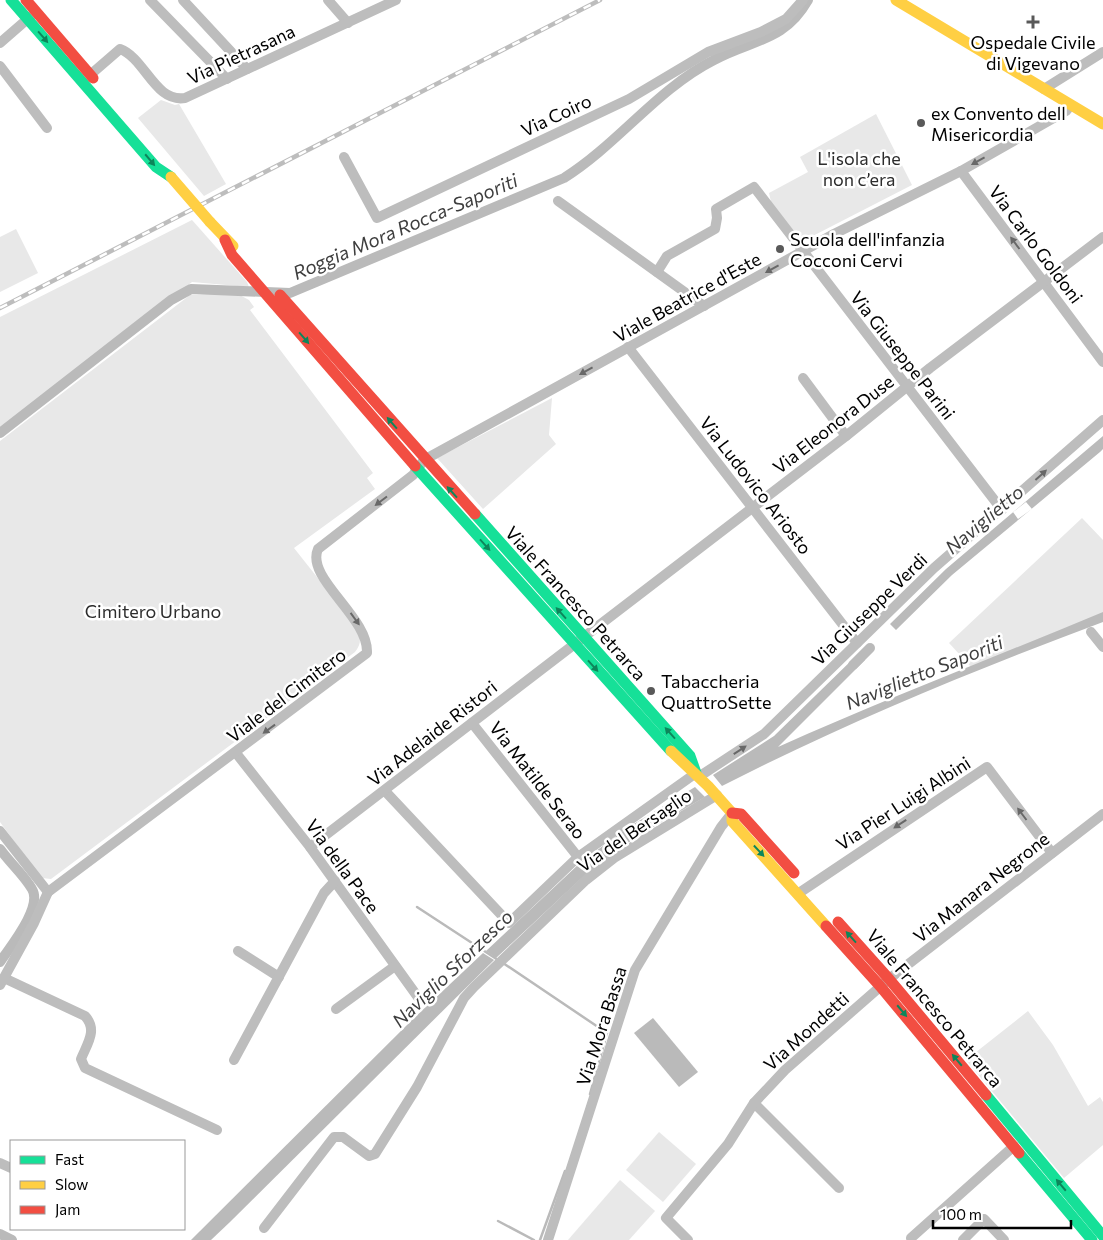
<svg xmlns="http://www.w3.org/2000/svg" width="1103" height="1240" font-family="Commissioner,sans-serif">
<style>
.green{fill:#e8e8e8}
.water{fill:#bababa}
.pier{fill:#fff}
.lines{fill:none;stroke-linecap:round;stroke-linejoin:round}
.stream{stroke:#bababa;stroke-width:2.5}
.canal{stroke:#bababa;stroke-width:10}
.street{stroke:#bdbdbd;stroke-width:10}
.fast{stroke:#16e098;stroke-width:11}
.slow{stroke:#ffcf43;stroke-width:11}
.jam{stroke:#f24e42;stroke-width:11}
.rail-casing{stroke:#bdbdbd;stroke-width:4.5}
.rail{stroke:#fff;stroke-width:2.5;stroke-dasharray:8;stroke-linecap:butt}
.slow-bridge{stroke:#ffcf43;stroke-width:11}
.oneway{fill:#0d865b}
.oneway2{fill:#686868}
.poi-dot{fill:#595959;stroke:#fff;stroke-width:2}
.labels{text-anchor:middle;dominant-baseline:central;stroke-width:5;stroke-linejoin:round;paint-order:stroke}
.poi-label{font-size:18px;fill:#000;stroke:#fff;text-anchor:start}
.street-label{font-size:18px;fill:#000;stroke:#fff}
.park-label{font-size:18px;fill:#2d2d2d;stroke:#fff}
.water-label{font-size:19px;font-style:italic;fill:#3e3e3e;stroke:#fff}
</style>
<rect width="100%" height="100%" fill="#fff"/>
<g class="green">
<polygon points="161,100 175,105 179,104 226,184 204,196 138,118"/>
<polygon points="876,114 912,185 801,242 772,206 769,193 808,172 800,157"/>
<polygon points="192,220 247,282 249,287 192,282 0,430 0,317"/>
<polygon points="16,229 38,273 0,292 0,237"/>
<path d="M236 293 249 300 254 307 250 310 373 473 367 478 375 489 294 548 355 625C360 636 363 642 355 652L51 879 42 878 38 874 0 822V441L190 295Z"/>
<polygon points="552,398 549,435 556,444 483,509 437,458"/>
<polygon points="1082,518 1103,540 1103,613 971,667 949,643"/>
<polygon points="1028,1011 1053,1045 1088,1106 1100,1097 1103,1102 1103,1145 1064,1178 966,1060"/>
<polygon points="659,1132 696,1164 663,1202 626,1170"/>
<polygon points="620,1180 655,1211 629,1240 568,1240"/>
</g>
<g class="water">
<polygon points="1103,436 1103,449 1100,452 952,575 896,630 890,624 946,569"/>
<path d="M1103 612V622C974 670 845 723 722 786L713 775 774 736 858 654 865 660 778 747C885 699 995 657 1103 612Z"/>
<polygon points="695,787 705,797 636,837 585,875 496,958 486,951 580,863 624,830"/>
<polygon points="483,953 494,960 230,1222 211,1240 191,1240 412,1020"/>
<polygon points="653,1018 698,1072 679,1087 634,1033"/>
</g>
<polygon class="pier" points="1026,502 1032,509 1018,519 1013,512"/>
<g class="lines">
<g class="stream">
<polyline points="417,907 498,960"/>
<polyline points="503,963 607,1033 590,1094"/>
<polyline points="498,1221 534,1240"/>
<polyline points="540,1240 565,1171"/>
</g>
<g class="canal">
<path d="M0 433 171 300 191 289 290 293 564 178C618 144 657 89 714 60 753 39 784 42 808 0"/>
<polyline points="853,665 870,648"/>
<path d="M0 849C10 863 24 875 32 889 43 907 10 947 0 962"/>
<polyline points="0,1234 12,1240"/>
</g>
<g class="street">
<polyline points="150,0 227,79"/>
<polyline points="183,0 247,69"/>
<polyline points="328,0 348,23"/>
<polyline points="0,43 31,16"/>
<polyline points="0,66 47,128"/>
<path d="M90 75 120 49C145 58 155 103 185 98L396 0"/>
<polyline points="1044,89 1103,52"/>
<polyline points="344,157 377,218 629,99 708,52 761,32 786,19 803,0"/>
<polyline points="961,171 1103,362"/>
<polyline points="558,201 704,306"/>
<polyline points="657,272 667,256 715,229 717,218 716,209 754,187 1002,510"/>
<polyline points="628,347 857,643"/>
<polyline points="803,378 846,436"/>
<polyline points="1091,632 1103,647"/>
<polyline points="472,723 578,857"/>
<polyline points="236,753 310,847 420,1000"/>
<polyline points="700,776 764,734 934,568 1103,420"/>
<polyline points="385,791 509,923 578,857 696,773"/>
<polyline points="0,831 48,892"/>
<polyline points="310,847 846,436 930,368 1103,237"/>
<path d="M48 892 367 653C369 617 305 578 318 549L413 475 424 460 834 234 961 171 1066 111 1071 105"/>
<polyline points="799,893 987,767 1052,853"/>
<polyline points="238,951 279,977"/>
<path d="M4 978 85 1016C98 1030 87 1044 81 1059L85 1068 217 1130"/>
<polyline points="0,985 34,923 48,892"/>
<polyline points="336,1009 395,966"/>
<polyline points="234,1060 324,893 335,881"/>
<polyline points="754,1103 839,1188"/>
<polyline points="0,1163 11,1168"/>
<polyline points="264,1228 334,1137 343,1137 369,1156 375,1154 417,1087 464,998 474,987 586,880 614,858 717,795"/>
<polyline points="911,1238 1014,1146"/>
<polyline points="548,1240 635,970 721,827 732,813"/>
<polyline points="688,1240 666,1218 728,1144 754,1103 785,1070 889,979 1103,814"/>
<polyline points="963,1240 984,1219 1004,1240"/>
</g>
<g class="fast">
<polyline points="11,0 156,167 171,177"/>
<polyline points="415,466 671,751"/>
<polyline points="475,514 690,756 696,773"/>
<polyline points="986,1095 1103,1236"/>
<polyline points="1019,1153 1092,1240"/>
</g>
<g class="slow">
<polyline points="896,0 1103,124"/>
<polyline points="210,222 233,246"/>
<polyline points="671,751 708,786 732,813 732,821 826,926"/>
</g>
<g class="jam">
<polyline points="26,0 93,78"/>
<polyline points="225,240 232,255 415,466"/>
<polyline points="280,295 475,514"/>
<polyline points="732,813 741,814 794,873"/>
<polyline points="838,922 889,979 986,1095"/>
<polyline points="826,926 880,986 1019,1153"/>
</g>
<defs>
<polyline id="rail" points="0,308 600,0"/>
</defs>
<use href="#rail" class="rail-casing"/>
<use href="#rail" class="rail"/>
<polyline class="slow-bridge" points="171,177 210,222"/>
</g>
<defs><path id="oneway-solid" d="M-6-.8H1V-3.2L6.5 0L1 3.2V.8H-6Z" transform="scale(1.25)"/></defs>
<g class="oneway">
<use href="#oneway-solid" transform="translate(43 37) rotate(49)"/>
<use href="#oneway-solid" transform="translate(150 160) rotate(50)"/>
<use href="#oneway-solid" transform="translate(304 338) rotate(49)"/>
<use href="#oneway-solid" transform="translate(392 423) rotate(-131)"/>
<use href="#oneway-solid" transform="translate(452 492) rotate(-132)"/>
<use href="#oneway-solid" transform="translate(485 545) rotate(48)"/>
<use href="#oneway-solid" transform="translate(561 613) rotate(-132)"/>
<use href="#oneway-solid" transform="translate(593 666) rotate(48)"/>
<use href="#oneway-solid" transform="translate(670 733) rotate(-132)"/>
<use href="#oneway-solid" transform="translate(759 851) rotate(47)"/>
<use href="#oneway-solid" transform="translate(851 937) rotate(-132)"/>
<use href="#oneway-solid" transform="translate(902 1011) rotate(50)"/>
<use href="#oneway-solid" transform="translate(957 1060) rotate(-130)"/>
<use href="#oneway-solid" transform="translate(1061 1185) rotate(-130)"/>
</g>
<g class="oneway2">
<use href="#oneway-solid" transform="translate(978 161) rotate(151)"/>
<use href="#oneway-solid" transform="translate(1015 243) rotate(-127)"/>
<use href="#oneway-solid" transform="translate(772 269) rotate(151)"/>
<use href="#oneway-solid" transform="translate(586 371) rotate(151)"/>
<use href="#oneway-solid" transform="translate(1041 475) rotate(-42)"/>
<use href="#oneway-solid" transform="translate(381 501) rotate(143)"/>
<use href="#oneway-solid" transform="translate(355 619) rotate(54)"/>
<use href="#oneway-solid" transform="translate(269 729) rotate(144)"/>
<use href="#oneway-solid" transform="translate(740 750) rotate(-33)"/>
<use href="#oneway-solid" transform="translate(1022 814) rotate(-127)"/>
<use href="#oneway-solid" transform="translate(900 824) rotate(147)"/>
</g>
<g class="poi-dot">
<path d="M1030.5 14.5h5v5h5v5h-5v5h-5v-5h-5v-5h5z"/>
<circle cx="921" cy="123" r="5"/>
<circle cx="780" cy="249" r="5"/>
<circle cx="651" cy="691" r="5"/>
</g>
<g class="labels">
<g class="poi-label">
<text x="1033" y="42" text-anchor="middle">Ospedale Civile<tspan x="1033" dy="21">di Vigevano</tspan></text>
<text x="931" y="113">ex Convento dell<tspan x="931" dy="21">Misericordia</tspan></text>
<text x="790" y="239">Scuola dell'infanzia<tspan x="790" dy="21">Cocconi Cervi</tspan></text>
<text x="661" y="681">Tabaccheria<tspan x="661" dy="21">QuattroSette</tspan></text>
</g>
<g class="street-label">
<text transform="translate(241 54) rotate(-25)">Via Pietrasana</text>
<text transform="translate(556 115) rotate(-25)">Via Coiro</text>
<text transform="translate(1036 244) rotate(53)">Via Carlo Goldoni</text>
<text transform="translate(687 297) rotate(-29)">Viale Beatrice d'Este</text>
<text transform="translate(903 355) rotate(52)">Via Giuseppe Parini</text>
<text transform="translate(833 424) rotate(-38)">Via Eleonora Duse</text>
<text transform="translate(756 485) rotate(52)">Via Ludovico Ariosto</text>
<text transform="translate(576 603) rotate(48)">Viale Francesco Petrarca</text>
<text transform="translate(869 609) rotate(-44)">Via Giuseppe Verdi</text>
<text transform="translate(286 695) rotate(-37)">Viale del Cimitero</text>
<text transform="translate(432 733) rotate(-38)">Via Adelaide Ristori</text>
<text transform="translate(538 780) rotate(52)">Via Matilde Serao</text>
<text transform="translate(903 803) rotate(-33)">Via Pier Luigi Albini</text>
<text transform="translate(634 830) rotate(-34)">Via del Bersaglio</text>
<text transform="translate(343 866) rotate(54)">Via della Pace</text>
<text transform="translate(981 887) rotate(-38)">Via Manara Negrone</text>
<text transform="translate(935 1008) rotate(50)">Viale Francesco Petrarca</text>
<text transform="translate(601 1026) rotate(-72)">Via Mora Bassa</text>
<text transform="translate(806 1031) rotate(-42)">Via Mondetti</text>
</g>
<g class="park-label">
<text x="859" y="158">L'isola che<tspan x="859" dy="21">non c’era</tspan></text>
<text x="153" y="611">Cimitero Urbano</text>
</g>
<g class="water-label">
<text transform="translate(405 226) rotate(-23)">Roggia Mora Rocca-Saporiti</text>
<text transform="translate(984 519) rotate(-40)">Naviglietto</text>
<text transform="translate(924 672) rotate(-22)">Naviglietto Saporiti</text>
<text transform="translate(452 968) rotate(-44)">Naviglio Sforzesco</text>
</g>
</g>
<rect x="10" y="1140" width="175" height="90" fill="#ffffff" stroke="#999999"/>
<rect x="20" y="1156" width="25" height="8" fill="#16e098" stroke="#999999"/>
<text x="55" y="1165" font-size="15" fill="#000000">Fast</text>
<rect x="20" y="1181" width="25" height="8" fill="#ffcf43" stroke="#999999"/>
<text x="55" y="1190" font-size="15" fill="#000000">Slow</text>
<rect x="20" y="1206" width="25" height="8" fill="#f24e42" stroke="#999999"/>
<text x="55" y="1215" font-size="15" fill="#000000">Jam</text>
<path d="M933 1220v8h138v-8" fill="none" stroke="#000000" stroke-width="2.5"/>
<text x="940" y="1220" font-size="15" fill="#000000" stroke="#ffffff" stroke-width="4" paint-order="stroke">100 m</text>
</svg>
